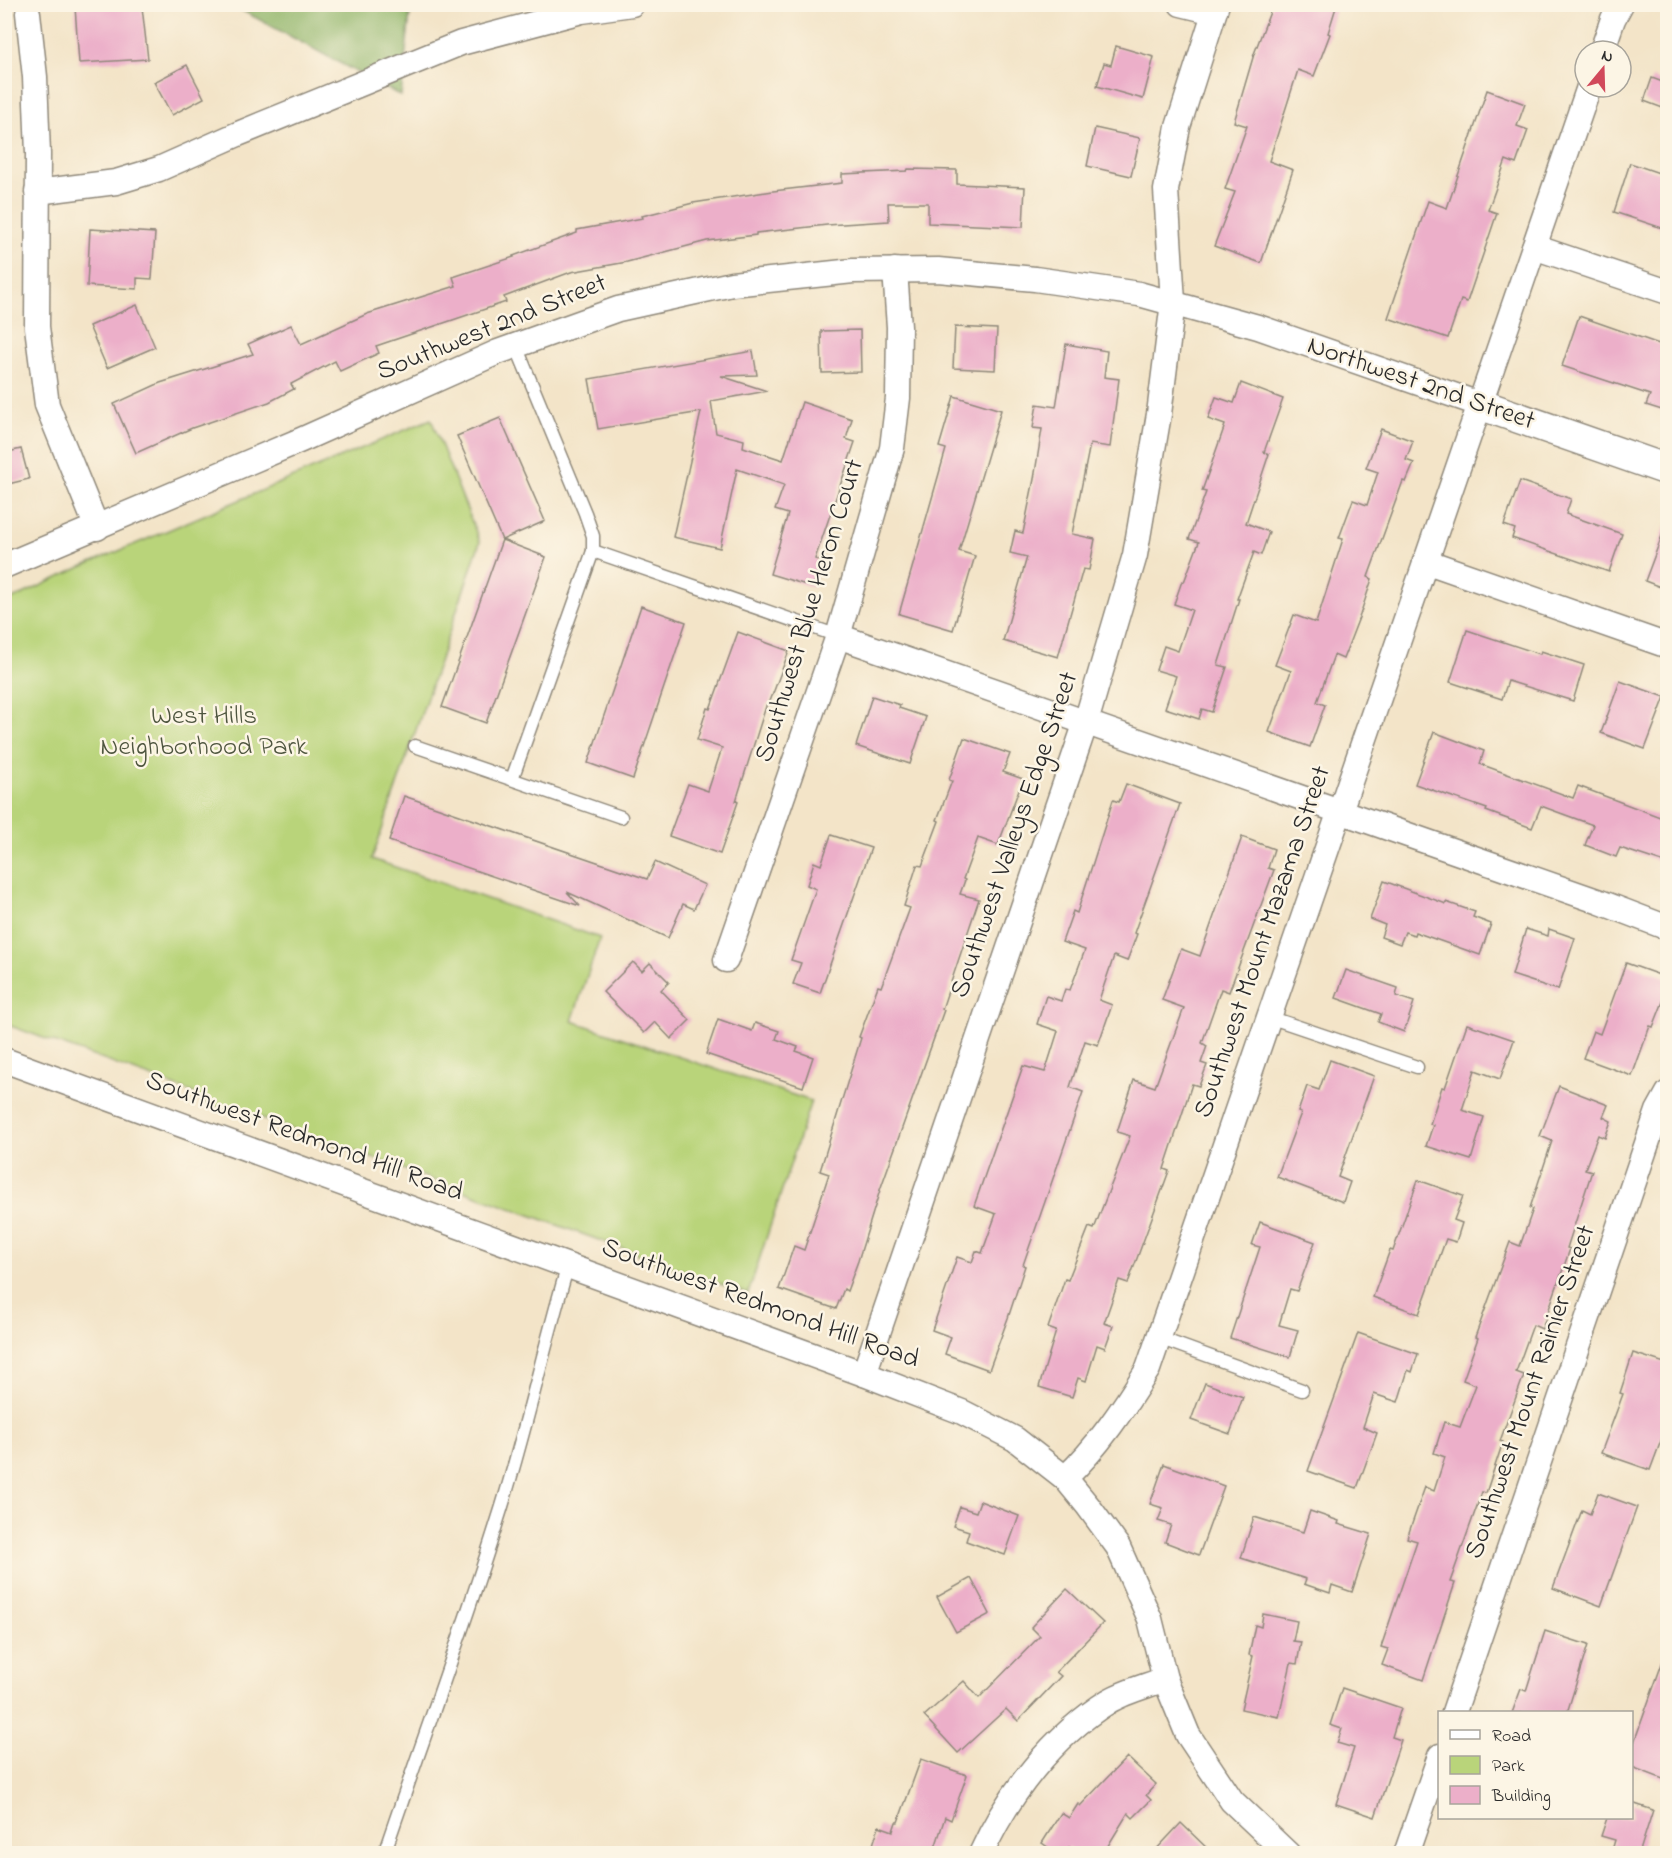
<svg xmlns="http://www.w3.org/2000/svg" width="1672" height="1858" font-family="'Indie Flower',sans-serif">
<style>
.green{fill:#b9d47a;stroke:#728052;stroke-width:1.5}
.forest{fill:#92b66a;stroke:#5e704a;stroke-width:1.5}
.building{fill:#ecafc9}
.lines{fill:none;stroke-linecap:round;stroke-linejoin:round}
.service-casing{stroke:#8f887a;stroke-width:15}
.minor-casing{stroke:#8f887a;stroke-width:27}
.tertiary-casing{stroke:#8f887a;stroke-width:33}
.service{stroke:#fff;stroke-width:12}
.minor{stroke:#fff;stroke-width:24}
.tertiary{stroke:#fff;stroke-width:30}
.labels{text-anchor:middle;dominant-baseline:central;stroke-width:5;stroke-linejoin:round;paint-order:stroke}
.street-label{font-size:27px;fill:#2b2b2b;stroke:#fcf5e5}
.park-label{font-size:27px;fill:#4e553f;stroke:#fcf5e5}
</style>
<rect width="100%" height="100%" fill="#fcf5e5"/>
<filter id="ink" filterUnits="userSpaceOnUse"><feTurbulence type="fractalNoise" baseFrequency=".0167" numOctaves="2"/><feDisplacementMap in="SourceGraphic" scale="12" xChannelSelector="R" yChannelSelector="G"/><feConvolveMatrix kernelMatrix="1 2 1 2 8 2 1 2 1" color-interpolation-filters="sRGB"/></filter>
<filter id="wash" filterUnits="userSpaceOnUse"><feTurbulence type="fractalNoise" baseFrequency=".008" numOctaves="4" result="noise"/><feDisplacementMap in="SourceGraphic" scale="24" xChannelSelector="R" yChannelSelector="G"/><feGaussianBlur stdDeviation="1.35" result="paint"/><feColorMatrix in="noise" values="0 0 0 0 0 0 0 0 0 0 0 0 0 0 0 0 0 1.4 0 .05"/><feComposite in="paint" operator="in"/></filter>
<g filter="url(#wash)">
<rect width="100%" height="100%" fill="#f3e4c8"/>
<path class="green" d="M431 419 480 542 372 859 600 938 572 1021 811 1101 748 1294 240 1110C223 1107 205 1109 194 1093L5 1024 4 603 81 567Z"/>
<polygon class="forest" points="232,5 411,5 401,96"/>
<g id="blocks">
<g class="building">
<polygon points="115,4 116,9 142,7 148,59 79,63 75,7"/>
<polygon points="1273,4 1337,4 1328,33 1330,34 1314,76 1298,70 1269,161 1293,170 1261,263 1214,246 1235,192 1225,189 1247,126 1234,122 1254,54"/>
<polygon points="1116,46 1154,57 1143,99 1097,86 1104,63 1111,65"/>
<polygon points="187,65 204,98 172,115 154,82"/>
<polygon points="1652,78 1668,84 1668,110 1644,101"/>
<polygon points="1487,90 1525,104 1517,126 1528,130 1516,164 1506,160 1488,210 1497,213 1467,302 1461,300 1448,338 1388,318 1428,201 1447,208"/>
<polygon points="1095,128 1140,138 1131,176 1087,166"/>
<polygon points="1630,163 1668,176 1668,230 1614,212"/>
<polygon points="908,169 957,170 957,184 1025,187 1023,227 928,223 928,203 888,203 889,221 827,225 756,233 756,235 707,241 627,262 571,272 504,297 506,302 376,346 379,353 340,371 335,361 291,384 294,389 269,402 192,428 136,453 114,404 160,383 253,354 248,344 291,325 301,344 367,314 456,286 453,277 514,257 513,256 577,233 577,230 643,218 642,216 693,203 773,191 842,183 842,174 907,171"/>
<polygon points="90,229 155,233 152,279 137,278 137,289 87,286"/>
<polygon points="137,305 155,347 107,368 89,326"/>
<polygon points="1579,316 1668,347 1668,412 1646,405 1650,395 1562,366"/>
<polygon points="955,327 997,329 995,370 953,368"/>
<polygon points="860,330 861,372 822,373 821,331"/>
<polygon points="1066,344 1107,351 1104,377 1119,379 1110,447 1090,444 1072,534 1095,539 1089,570 1083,569 1058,657 1003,641 1027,557 1010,553 1015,531 1023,533 1034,479 1042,429 1033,428 1037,404 1056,407"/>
<polygon points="753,351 757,375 721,376 767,391 711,401 716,433 744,440 743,447 783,460 802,402 852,419 846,439 855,442 815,559 821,561 813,587 770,574 788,514 775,510 784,485 737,469 720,548 673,537 701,412 598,429 589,379"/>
<polygon points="1241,383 1283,399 1264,452 1269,454 1246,523 1269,532 1261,555 1254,552 1237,599 1239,599 1218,665 1227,667 1212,712 1202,709 1199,719 1165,708 1176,676 1156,670 1164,646 1178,651 1192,610 1174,604 1182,581 1184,582 1199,542 1189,539 1206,492 1202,491 1225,425 1208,419 1216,397 1234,403"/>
<polygon points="954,396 1001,410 959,551 975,556 953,630 899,614 946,449 939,447"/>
<polygon points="500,418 545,521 502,540 457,436"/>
<polygon points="1381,429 1413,441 1406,460 1414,463 1406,482 1403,481 1368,577 1372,579 1360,615 1343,659 1334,655 1317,702 1325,705 1310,747 1269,732 1291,671 1275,665 1294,615 1316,623 1343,539 1339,538 1353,500 1367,505 1378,472 1366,468"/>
<polygon points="21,449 29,479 4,485 4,453"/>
<polygon points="1520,481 1571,499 1566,514 1622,534 1609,572 1512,538 1515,529 1504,525"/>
<polygon points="1666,525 1668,526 1668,590 1645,581"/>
<polygon points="502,540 546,557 486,723 442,707"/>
<polygon points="641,606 686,622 633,779 588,763"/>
<polygon points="1467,630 1540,654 1541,651 1584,665 1573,701 1508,681 1502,699 1450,682"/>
<polygon points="738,632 789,651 769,704 767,703 736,801 738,802 720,854 669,836 688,784 708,791 722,748 697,740 707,708 710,709"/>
<polygon points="1620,681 1665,697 1645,749 1601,733"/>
<polygon points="872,696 900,705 899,708 926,717 910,764 856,746"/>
<polygon points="1434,732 1484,751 1480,764 1573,798 1578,786 1668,820 1668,864 1620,848 1616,857 1585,845 1593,825 1541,806 1532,828 1486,811 1487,809 1415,784"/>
<polygon points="964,738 1010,754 1003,772 1023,779 998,845 978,838 963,879 965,880 960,894 979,899 942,1009 944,1010 880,1190 858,1261 847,1291 844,1289 836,1309 779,1289 794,1246 804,1250 829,1174 820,1171 861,1038 859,1037 878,986 881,987 910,908 904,906 917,865 922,866 939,821 937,820 952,781 949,780"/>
<polygon points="1126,784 1180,804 1134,933 1137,934 1127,961 1114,956 1099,1000 1112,1005 1098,1045 1085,1041 1070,1087 1083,1092 1023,1265 1025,1266 1008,1318 989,1370 945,1354 951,1337 932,1330 957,1257 972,1262 976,1251 982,1253 996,1214 974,1206 1023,1066 1045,1072 1058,1031 1037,1024 1046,996 1061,1001 1065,989 1070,990 1085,950 1062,942 1073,911 1077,913 1113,800 1119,802"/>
<polygon points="404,796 647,879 655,862 705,885 694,909 683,904 668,938 567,892 580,906 389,841"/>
<polygon points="831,835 871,848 820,993 793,984 801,963 791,960 816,889 807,885 814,862 821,865"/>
<polygon points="1242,837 1274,849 1268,868 1274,870 1229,992 1221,989 1202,1043 1207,1046 1201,1063 1207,1065 1199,1086 1192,1084 1164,1169 1169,1171 1128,1283 1119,1280 1104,1323 1113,1326 1105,1348 1097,1345 1086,1381 1078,1378 1072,1397 1039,1387 1056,1331 1048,1328 1065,1279 1068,1280 1089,1227 1094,1229 1130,1136 1117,1132 1134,1080 1155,1087 1184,1008 1162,1000 1181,949 1200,956"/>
<polygon points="1384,881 1446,904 1446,902 1475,912 1473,917 1491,924 1480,955 1415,932 1414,935 1405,932 1400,944 1381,937 1385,925 1370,919"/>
<polygon points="1526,929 1548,936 1549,929 1575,938 1558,990 1512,975"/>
<polygon points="633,962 642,971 650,963 669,982 661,990 690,1020 671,1039 655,1022 644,1033 603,992"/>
<polygon points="1626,963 1668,978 1668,989 1653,1027 1650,1026 1632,1076 1583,1058 1593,1031 1600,1034"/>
<polygon points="1346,970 1398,988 1396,996 1414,1002 1404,1032 1378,1022 1381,1014 1336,998"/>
<polygon points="718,1019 752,1031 755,1023 779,1031 776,1039 798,1047 796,1051 813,1057 803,1087 706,1054"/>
<polygon points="1467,1024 1514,1040 1500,1079 1475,1070 1462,1110 1484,1117 1471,1160 1426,1146 1433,1125 1430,1124 1442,1087 1445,1088"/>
<polygon points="1330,1060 1374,1076 1338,1177 1350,1182 1343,1202 1277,1177 1301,1113 1298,1112 1307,1086 1319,1090"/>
<polygon points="1559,1086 1608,1105 1603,1117 1611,1121 1605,1138 1598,1135 1585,1169 1592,1171 1567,1248 1570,1249 1542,1329 1533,1325 1516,1372 1524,1375 1500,1441 1503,1442 1486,1493 1482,1492 1450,1582 1455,1583 1423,1680 1382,1665 1388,1649 1381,1647 1417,1541 1407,1538 1425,1487 1434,1491 1445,1457 1434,1453 1444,1422 1460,1427 1476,1385 1463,1380 1478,1338 1475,1337 1510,1242 1520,1246 1533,1209 1530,1208 1552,1141 1540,1136"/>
<polygon points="1418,1180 1463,1196 1454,1220 1462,1223 1456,1242 1446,1239 1419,1314 1373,1297 1390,1250 1393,1251"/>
<polygon points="1260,1222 1315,1242 1297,1291 1290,1289 1279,1325 1298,1330 1290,1357 1230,1338 1260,1247 1252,1245"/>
<polygon points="1358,1333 1418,1354 1412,1372 1408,1370 1398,1402 1374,1394 1363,1427 1377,1433 1357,1488 1308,1471"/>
<polygon points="1633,1353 1668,1364 1668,1422 1650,1470 1601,1453 1623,1394 1620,1393"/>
<polygon points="1205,1383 1243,1397 1230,1434 1191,1420"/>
<polygon points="1164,1464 1224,1486 1199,1555 1165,1542 1171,1525 1158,1521 1163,1508 1150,1504"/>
<polygon points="1598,1493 1637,1507 1601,1606 1553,1588 1582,1510 1590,1514"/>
<polygon points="980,1501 1019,1516 1005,1555 966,1541 969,1531 953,1526 960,1507 976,1512"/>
<polygon points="1310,1511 1339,1521 1338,1524 1371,1534 1352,1592 1332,1585 1330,1593 1304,1584 1306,1579 1241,1558 1254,1517 1303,1532"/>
<polygon points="971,1578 990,1614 956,1632 937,1597"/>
<polygon points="1067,1589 1103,1623 1056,1672 1061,1676 1018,1721 1006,1709 958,1753 924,1716 964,1681 979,1698 1040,1636 1031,1627"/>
<polygon points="1263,1614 1297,1621 1293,1641 1301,1642 1297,1664 1291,1663 1279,1717 1241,1709 1253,1656 1249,1655 1255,1625 1261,1627"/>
<polygon points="1545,1631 1588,1645 1567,1713 1512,1713 1521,1689 1526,1691"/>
<polygon points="1665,1655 1668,1656 1668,1781 1632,1767 1632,1748"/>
<polygon points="1342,1688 1401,1708 1392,1737 1401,1740 1375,1817 1336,1804 1354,1748 1337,1743 1342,1729 1330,1725"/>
<polygon points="1127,1757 1156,1784 1146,1795 1151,1800 1133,1818 1128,1813 1103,1854 1080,1854 1069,1847 1065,1854 1058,1854 1042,1843 1061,1813 1069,1818 1078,1804 1080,1806"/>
<polygon points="921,1759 967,1775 951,1820 945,1817 933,1854 870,1854 879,1826 893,1831 896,1822 898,1822"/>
<polygon points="1632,1803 1653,1810 1639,1854 1611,1854 1615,1840 1601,1836 1607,1818 1632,1818"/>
<polygon points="1181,1823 1213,1854 1152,1854"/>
</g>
</g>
</g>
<g filter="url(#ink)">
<use href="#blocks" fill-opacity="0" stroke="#8f887a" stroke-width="1.5"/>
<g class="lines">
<defs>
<g id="service">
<polyline points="593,551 838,636"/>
<polyline points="415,746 621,817"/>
<polyline points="512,779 593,551 593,536 585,513 516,346"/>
<polyline points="1269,1017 1417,1067"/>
<polyline points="1159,1338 1302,1390"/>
<path d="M384 1854C422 1742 463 1631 498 1519 525 1435 543 1350 568 1265"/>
</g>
<g id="minor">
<polyline points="1181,4 1214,12"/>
<polyline points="28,13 35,77 38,154 37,327 47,405 97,528"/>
<polyline points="1602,51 1613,19 1621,4"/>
<polyline points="37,192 116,182 159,169 238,134 461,43 582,11 632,4"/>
<polyline points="1534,247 1668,292"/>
<polyline points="1425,561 1668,646"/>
<polyline points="4,566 301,440 498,352 618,309 732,284 853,271 938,270 1035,279 1139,294 1258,327 1479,404"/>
<polyline points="838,636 1600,902 1668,928"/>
<polyline points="726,960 838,636 892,448 898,398 899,327 895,270"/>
<polyline points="4,1060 864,1374 962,1412 1015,1439 1065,1478 1088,1506 1118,1547 1150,1619 1165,1679 1188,1735 1232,1801 1288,1854"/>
<polyline points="864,1374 1086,722 1135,555 1159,414 1173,302 1166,190 1178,127 1217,4"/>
<path d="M1065 1478C1098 1447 1124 1408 1148 1369L1589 87"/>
<polyline points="1454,1712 1658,1111 1668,1093"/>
<path d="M981 1854C1008 1794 1053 1736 1109 1701 1126 1691 1147 1686 1165 1679"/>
<polyline points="1406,1854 1440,1756"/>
</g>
<polyline id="tertiary" points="1479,404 1668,470"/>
</defs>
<use href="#service" class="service-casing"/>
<use href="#minor" class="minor-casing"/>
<use href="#tertiary" class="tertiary-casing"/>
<use href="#service" class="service"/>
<use href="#minor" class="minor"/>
<use href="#tertiary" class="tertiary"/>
</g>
</g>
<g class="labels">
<g class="street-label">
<text transform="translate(492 328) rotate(-22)">Southwest 2nd Street</text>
<text transform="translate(1421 384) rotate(19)">Northwest 2nd Street</text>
<text transform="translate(810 611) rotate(-73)">Southwest Blue Heron Court</text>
<text transform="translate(1015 835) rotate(-71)">Southwest Valleys Edge Street</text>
<text transform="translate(1263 942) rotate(-71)">Southwest Mount Mazama Street</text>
<text transform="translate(304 1137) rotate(20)">Southwest Redmond Hill Road</text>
<text transform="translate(760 1304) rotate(20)">Southwest Redmond Hill Road</text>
<text transform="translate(1531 1392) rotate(-71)">Southwest Mount Rainier Street</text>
</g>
<g class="park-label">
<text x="204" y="716">West Hills<tspan x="204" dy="31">Neighborhood Park</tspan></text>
</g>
</g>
<rect width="1672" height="1858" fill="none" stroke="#fcf5e5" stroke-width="24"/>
<rect x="1438" y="1711" width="195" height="108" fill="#fcf5e5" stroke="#a8a49b" stroke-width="1.5"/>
<rect x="1450" y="1730" width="30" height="9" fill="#ffffff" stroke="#a8a49b" stroke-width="1.5"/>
<text x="1492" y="1741" font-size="18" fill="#2b2b2b">Road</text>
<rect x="1450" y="1756" width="30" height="18" fill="#b9d47a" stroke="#a8a49b" stroke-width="1.5"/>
<text x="1492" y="1771" font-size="18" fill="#2b2b2b">Park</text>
<rect x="1450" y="1786" width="30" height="18" fill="#ecafc9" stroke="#a8a49b" stroke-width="1.5"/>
<text x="1492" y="1801" font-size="18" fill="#2b2b2b">Building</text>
<g transform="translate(1603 69) rotate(19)"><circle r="28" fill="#fcf5e5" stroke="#a8a49b" stroke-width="1.5"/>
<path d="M0-4.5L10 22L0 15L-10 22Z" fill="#d1495b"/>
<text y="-9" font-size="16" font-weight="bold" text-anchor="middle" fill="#2b2b2b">N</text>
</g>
</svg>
